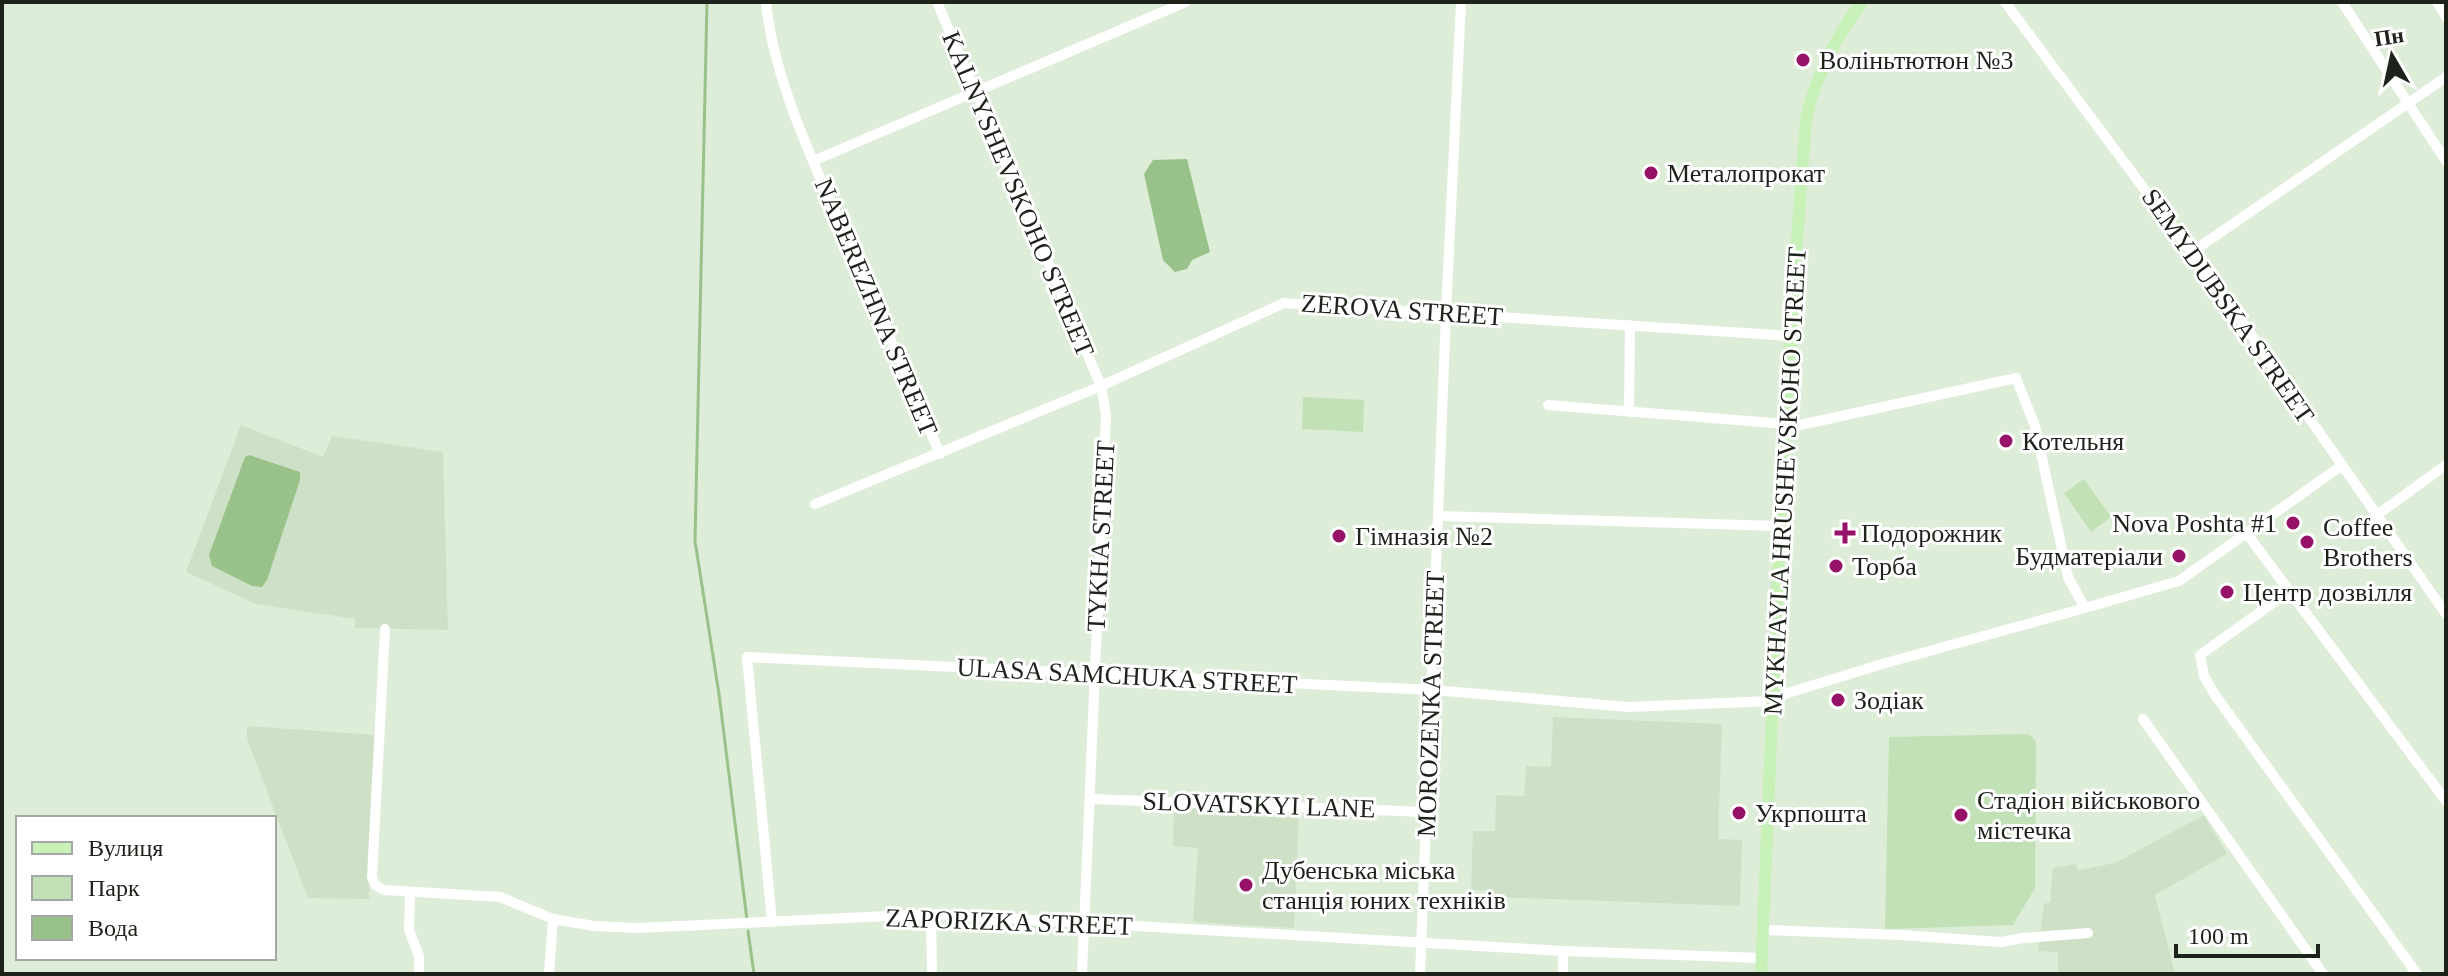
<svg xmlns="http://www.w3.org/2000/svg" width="2448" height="976" font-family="Georgia,serif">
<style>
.built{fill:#cee1c7}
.green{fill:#c2e1b7}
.water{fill:#98c289}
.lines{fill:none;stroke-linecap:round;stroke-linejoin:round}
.stream{stroke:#98c289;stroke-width:3}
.minor{stroke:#fff;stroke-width:10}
.major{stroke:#c7f1b6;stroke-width:12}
.poi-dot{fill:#961168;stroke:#fff;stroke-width:3}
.labels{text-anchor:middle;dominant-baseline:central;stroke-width:6;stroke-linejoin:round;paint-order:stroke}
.poi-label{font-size:26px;fill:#1d231b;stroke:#fff;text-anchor:start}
.street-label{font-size:26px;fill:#1d231b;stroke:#fff}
</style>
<rect width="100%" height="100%" fill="#ddedd8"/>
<g class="built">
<polygon points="241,425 323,457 332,436 443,452 448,630 355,628 355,619 256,604 186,572"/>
<polygon points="1553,717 1722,724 1718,839 1742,840 1740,906 1494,897 1494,891 1471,890 1473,831 1495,831 1496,795 1524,796 1526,766 1551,767"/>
<polygon points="247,726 377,735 369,899 308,898 247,739"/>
<polygon points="1174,806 1299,810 1294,928 1193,922 1198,848 1173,846"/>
<polygon points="2204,815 2227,854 2155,895 2175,974 2058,974 2058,952 2038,951 2044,904 2050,902 2053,868 2075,864 2078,870 2115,863"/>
</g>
<g class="green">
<polygon points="1303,397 1364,400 1363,432 1302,429"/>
<polygon points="2084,479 2111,517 2091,532 2064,493"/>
<polygon points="2028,734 2036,741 2035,888 2013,925 1885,929 1889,737"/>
</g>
<g class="water">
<polygon points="1187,159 1210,252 1192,260 1187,269 1175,272 1163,260 1144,174 1153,160"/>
<polygon points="249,455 300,472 300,480 267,580 262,587 252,586 212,566 209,555 245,457"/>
</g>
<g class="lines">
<g class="stream">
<polyline points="707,2 695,541 719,694 747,920"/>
<polyline points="748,931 754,974"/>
</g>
<g class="minor">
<path d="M766 2C773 76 810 155 840 223 873 300 906 377 940 454"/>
<polyline points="937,2 1101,386 1106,415 1082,974"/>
<polyline points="2005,2 2229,303 2446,614"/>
<polyline points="2342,2 2446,161"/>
<polyline points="2437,2 2446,17"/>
<polyline points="813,161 1186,2"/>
<polyline points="2192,252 2446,77"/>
<polyline points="1629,412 1630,325"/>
<polyline points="815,504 1101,386 1284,303 1790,336"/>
<polyline points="2377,515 2446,465"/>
<polyline points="1438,516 1780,526"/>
<polyline points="2247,534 2446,801"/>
<polyline points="2288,592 2200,655 2204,676 2215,695 2417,974"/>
<polyline points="2085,608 2179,581 2341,466"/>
<polyline points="385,629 372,877 375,885 384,890 500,897 553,919 594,926 638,928 931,914 1563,951 1762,958"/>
<polyline points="2143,719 2323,974"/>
<polyline points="1091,799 1426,812"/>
<polyline points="410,892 409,930 419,956 419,974"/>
<polyline points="931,914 932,974"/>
<polyline points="772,922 747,657 1433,690 1629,707 1772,701 1788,693 1882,664 2085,608 2068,577 2035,426 2016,378 1800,425 1548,405"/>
<polyline points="1763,930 1901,935 2000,942 2024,938 2088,933"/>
<polyline points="549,974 553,919"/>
<polyline points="1420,974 1446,313 1461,2"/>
<polyline points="1563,974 1563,951"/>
</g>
<path class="major" d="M1761 974 1780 529 1790 336 1806 119C1816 75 1835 38 1862 2"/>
</g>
<g class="poi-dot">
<circle cx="1803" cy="60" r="8"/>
<circle cx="1651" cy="173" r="8"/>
<circle cx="2006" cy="441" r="8"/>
<circle cx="2293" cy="523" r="8"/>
<path d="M1841 521h8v8h8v8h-8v8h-8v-8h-8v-8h8z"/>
<circle cx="1339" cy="536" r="8"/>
<circle cx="2307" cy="542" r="8"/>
<circle cx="2179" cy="556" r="8"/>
<circle cx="1836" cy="566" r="8"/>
<circle cx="2227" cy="592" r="8"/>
<circle cx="1838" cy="700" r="8"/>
<circle cx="1739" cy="813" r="8"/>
<circle cx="1961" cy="815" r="8"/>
<circle cx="1246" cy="885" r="8"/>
</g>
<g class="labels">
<g class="poi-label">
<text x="1819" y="60">Воліньтютюн №3</text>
<text x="1667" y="173">Металопрокат</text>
<text x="2022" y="441">Котельня</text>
<text x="2277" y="523" text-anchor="end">Nova Poshta #1</text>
<text x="2323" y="527">Coffee<tspan x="2323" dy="30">Brothers</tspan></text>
<text x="1861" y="533">Подорожник</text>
<text x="1355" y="536">Гімназія №2</text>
<text x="2163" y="556" text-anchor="end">Будматеріали</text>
<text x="1852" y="566">Торба</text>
<text x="2243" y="592">Центр дозвілля</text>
<text x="1854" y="700">Зодіак</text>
<text x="1977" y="800">Стадіон військового<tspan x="1977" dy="30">містечка</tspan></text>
<text x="1755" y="813">Укрпошта</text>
<text x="1262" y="870">Дубенська міська<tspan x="1262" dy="30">станція юних техніків</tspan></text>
</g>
<g class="street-label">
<text transform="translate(1018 194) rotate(67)">KALNYSHEVSKOHO STREET</text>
<text transform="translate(2228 306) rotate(55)">SEMYDUBSKA STREET</text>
<text transform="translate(876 307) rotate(67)">NABEREZHNA STREET</text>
<text transform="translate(1402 310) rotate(4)">ZEROVA STREET</text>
<text transform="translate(1785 481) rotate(-87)">MYKHAYLA HRUSHEVSKOHO STREET</text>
<text transform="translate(1101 536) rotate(-87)">TYKHA STREET</text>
<text transform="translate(1127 676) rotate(3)">ULASA SAMCHUKA STREET</text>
<text transform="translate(1431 704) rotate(-88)">MOROZENKA STREET</text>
<text transform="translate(1259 805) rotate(2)">SLOVATSKYI LANE</text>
<text transform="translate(1009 922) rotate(2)">ZAPORIZKA STREET</text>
</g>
</g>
<rect width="2448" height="976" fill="none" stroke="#1d231b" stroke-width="8"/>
<rect x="16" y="816" width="260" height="144" fill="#ffffff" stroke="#a5a7a4" stroke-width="2"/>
<rect x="32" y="842" width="40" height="12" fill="#c7f1b6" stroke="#a5a7a4" stroke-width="2"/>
<text x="88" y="856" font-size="24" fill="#1d231b">Вулиця</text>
<rect x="32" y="876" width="40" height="24" fill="#c2e1b7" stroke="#a5a7a4" stroke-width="2"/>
<text x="88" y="896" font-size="24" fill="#1d231b">Парк</text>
<rect x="32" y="916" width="40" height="24" fill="#98c289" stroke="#a5a7a4" stroke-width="2"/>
<text x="88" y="936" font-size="24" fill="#1d231b">Вода</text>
<g transform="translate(2392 56) rotate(351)" stroke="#ffffff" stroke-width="6" paint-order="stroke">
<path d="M0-6L14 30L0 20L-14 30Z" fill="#1d231b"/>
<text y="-12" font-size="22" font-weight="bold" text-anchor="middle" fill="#1d231b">Пн</text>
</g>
<path d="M2176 944v12h142v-12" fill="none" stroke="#1d231b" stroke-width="4"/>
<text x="2188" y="944" font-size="24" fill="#1d231b" stroke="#ffffff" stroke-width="6" paint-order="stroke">100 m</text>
</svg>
